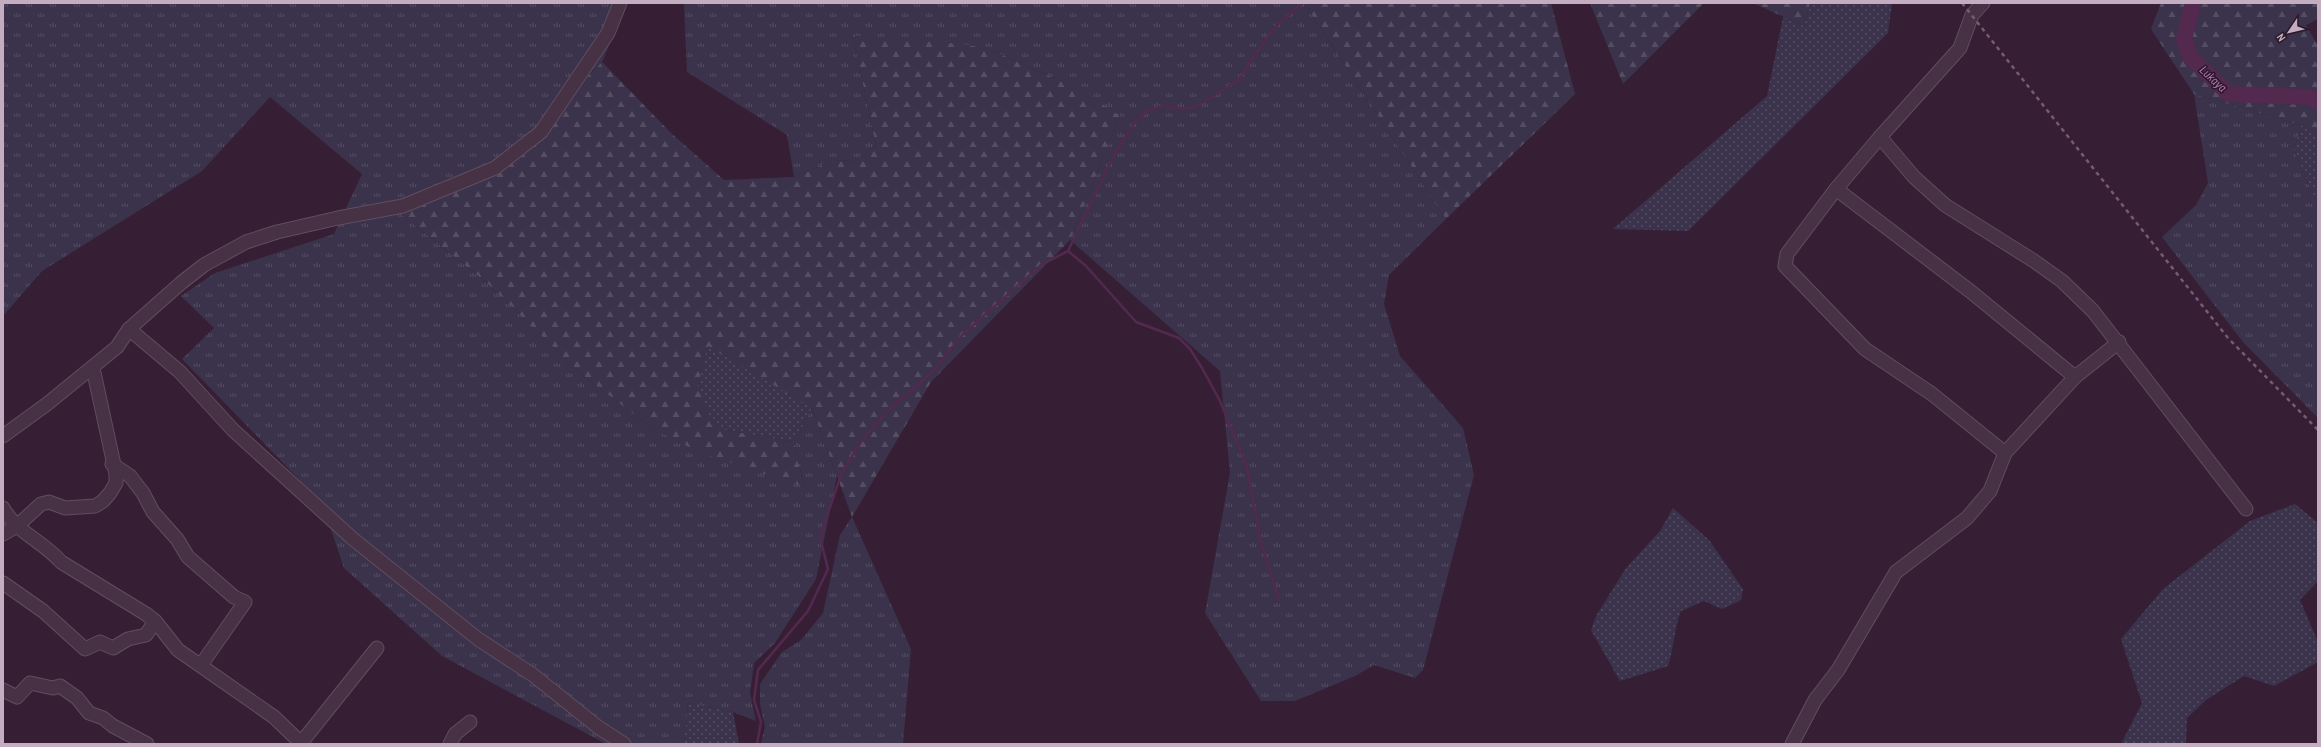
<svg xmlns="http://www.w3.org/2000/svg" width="2321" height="747" font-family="'Archivo Narrow',sans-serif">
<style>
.grass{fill:url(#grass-tufts)}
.forest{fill:url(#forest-firs)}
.garden{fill:url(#garden-dots)}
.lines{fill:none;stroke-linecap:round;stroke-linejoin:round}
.stream{stroke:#532950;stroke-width:2.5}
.river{stroke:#532950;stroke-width:16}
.minor-casing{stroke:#624d60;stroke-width:15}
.minor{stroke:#473245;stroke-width:13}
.rail{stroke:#755b73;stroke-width:2.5;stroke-dasharray:4 4;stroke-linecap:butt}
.labels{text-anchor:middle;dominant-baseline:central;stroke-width:3;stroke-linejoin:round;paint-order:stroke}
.water-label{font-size:12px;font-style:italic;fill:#ad73aa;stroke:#2b1829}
</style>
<defs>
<pattern id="grass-tufts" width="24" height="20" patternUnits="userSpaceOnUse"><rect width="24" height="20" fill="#3a334b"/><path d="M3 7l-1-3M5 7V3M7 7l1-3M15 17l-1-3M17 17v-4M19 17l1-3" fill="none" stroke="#554e63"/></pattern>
<pattern id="forest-firs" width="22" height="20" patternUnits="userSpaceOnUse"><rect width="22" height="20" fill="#3a334b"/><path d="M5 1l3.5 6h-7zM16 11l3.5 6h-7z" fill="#554e63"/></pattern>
<pattern id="garden-dots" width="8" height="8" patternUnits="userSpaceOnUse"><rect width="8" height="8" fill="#3a334b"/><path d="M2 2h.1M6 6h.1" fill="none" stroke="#554e63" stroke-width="1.8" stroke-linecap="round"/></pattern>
</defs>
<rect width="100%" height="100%" fill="#361f35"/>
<g class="grass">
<polygon points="3,3 627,3 602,62 583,81 546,133 400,213 487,283 580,373 653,429 804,486 794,442 812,408 837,476 816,579 775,643 754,663 750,693 756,721 733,712 688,703 684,744 606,744 442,656 344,568 322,503 182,359 214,328 181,296 215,273 334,234 362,174 270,97 202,171 42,271 3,316"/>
<polygon points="684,3 1304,3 1446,219 1389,275 1384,304 1400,356 1463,428 1474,475 1423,670 1415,678 1374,665 1355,676 1295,701 1261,701 1205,613 1230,473 1220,371 1070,240 1120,116 1063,82 989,49 853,36 876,146 856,160 832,161 794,177 787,135 687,72"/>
<polygon points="2194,94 2301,125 2294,150 2318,205 2318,418 2243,342 2162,237 2196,205 2208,183"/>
<polygon points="852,517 911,649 903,744 761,744 765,727 760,704 760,684 782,652 801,640 823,613 840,535"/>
</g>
<g class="forest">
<polygon points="1304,3 1551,3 1575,94 1446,219"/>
<polygon points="1590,3 1704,3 1623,84"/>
<polygon points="1753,3 1810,3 1804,26"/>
<polygon points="2161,3 2318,3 2318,19 2306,25 2318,46 2318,133 2301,125 2194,94 2151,29"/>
<polygon points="853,36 962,44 989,49 1063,82 1092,97 1120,116 1070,240 931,382 852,517 812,408 726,430 794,442 804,487 699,452 653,429 580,373 487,283 400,213 499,168 602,62 671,133 724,180 794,177 832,161 856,160 876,146"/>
</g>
<g class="garden">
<polygon points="1810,3 1892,3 1888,33 1688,231 1613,229 1767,96 1783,17 1804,26"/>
<polygon points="2301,125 2318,133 2318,205 2294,150"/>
<polygon points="708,346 812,408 794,442 726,430 710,417 698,385"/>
<polygon points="2295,504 2318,523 2318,581 2300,600 2318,642 2318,662 2274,686 2244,676 2206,700 2187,718 2186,744 2121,744 2142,703 2121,639 2163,589 2250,521"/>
<path d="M1673 508 1709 540 1743 589 1741 600 1722 609 1704 601 1681 611C1674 629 1674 648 1668 666L1620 681 1591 630 1596 616 1626 568 1660 531Z"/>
<polygon points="688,703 733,712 739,744 684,744"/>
</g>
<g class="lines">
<g class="stream">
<polyline points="1068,251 1086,266 1136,322 1179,338 1190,349 1202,368 1220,401 1246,464 1262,546 1279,600"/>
<polyline points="757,744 761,722 754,700 758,670 808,611 828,569 820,537 842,472 860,443 886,413 933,371 963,334 1041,265 1068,251 1114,155 1134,123 1147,111 1162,106 1182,109 1195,107 1239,80 1255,54 1275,27 1302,3"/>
</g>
<polyline class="river" points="2193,3 2184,39 2191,58 2229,94 2309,97 2318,102"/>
<defs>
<g id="minor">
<polyline points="1983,3 1972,15 1960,48 1880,137 1836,189 1787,254 1785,266 1865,349 1932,394 2005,453"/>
<polyline points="1880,137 1914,177 1945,205 2034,261 2062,281 2093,311 2246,509"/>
<polyline points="1836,189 1970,291 2075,377"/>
<polyline points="129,329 180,372 233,430 353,539 478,639 533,675 598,727 624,744"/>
<polyline points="3,436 47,404 117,347 129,329 181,283 204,265 246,242 277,232 338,218 403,206 495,168 541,132 608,33 620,3"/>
<polyline points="112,464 130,476 143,493 153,512 177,539 188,557 234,597 245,602 201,665"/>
<path d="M3 508C16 532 44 542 61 562L146 614 155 621 178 650 274 717 302 744"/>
<polyline points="3,534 17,526 41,504 49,502 65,508 95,506 103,501 110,493 116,483 116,474 93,368"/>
<polyline points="3,583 43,611 85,649 100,642 113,648 128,639 146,635 155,621"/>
<polyline points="3,690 17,697 30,683 53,688 60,686 77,698 89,713 103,718 113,726 147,744"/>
<polyline points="301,743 377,648"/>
<polyline points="450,744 455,734 470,722"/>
<polyline points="1792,744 1815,700 1838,670 1896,572 1967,518 1990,491 2005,453 2075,377 2119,342"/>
</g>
</defs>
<use href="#minor" class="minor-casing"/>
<use href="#minor" class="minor"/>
<polyline class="rail" points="1962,3 2228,338 2318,430"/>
</g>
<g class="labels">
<g class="water-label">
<text transform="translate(2213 79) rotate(43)">Lukaya</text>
</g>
</g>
<rect width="2321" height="747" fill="none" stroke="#c4acc1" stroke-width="8"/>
<g transform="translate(2289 32) rotate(235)" stroke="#2b1829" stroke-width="3" paint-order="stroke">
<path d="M0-3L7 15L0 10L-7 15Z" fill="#c4acc1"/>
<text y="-6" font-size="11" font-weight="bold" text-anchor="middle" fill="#c4acc1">N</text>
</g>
</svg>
